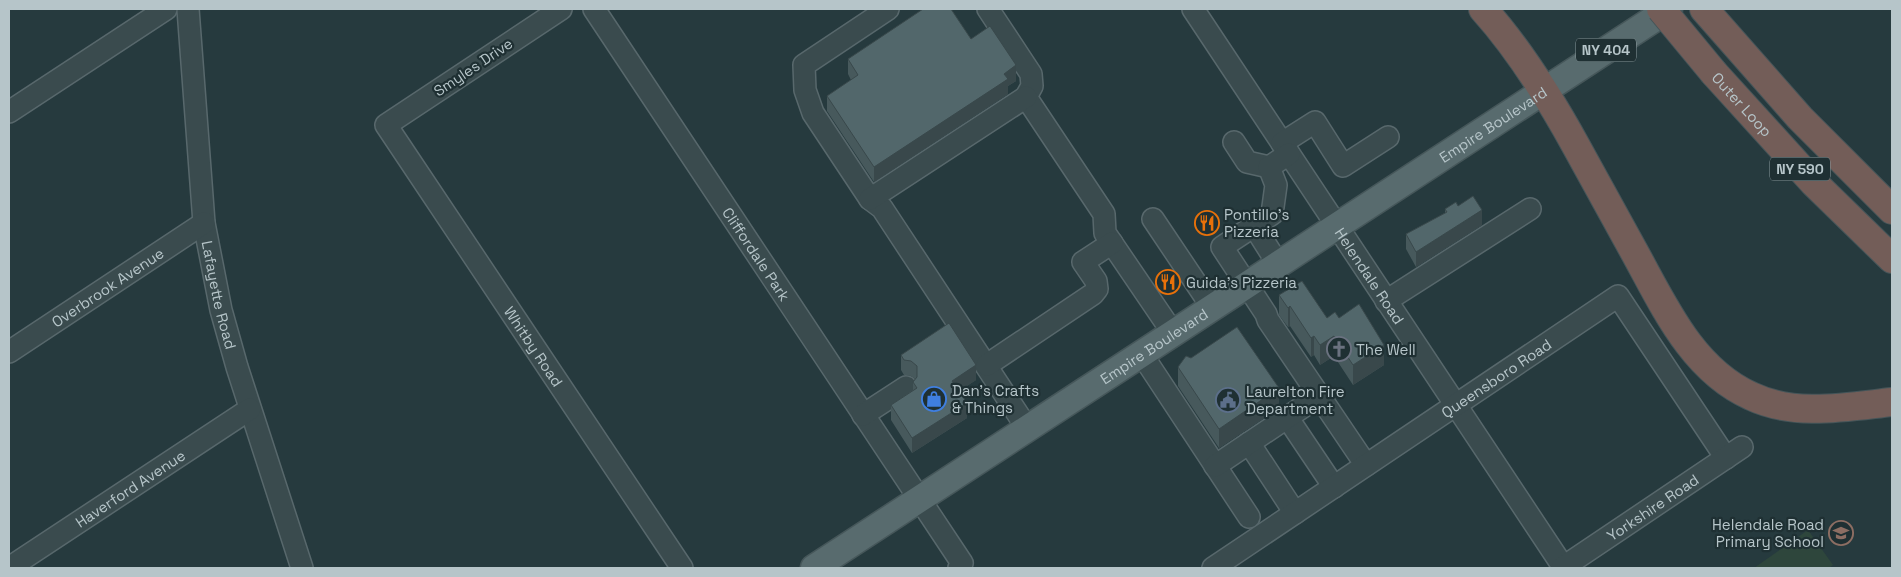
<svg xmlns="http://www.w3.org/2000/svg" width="1901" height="577" font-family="'Space Grotesk',sans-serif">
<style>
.green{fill:#2e463c}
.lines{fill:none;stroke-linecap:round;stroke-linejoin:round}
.minor-casing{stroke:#58686c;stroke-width:24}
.major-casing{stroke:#46575a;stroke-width:29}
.highway-casing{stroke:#455559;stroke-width:30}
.minor{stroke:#3a4b4e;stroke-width:21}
.major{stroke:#586b6e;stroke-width:26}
.highway{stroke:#735d58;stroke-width:28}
.highway-bridge-casing{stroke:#455559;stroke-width:30;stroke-linecap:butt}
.highway-bridge{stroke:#735d58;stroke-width:28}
.wall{fill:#47595c}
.shaded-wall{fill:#39484b}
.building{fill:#52676b;stroke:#39484b}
.labels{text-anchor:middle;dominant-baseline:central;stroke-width:4.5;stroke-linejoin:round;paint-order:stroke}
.shield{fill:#1f3033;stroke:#89989c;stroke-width:1}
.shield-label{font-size:14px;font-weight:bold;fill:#b6c5c9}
.street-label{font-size:15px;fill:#b6c5c9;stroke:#1f3033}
.poi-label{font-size:15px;fill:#b6c5c9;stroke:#1f3033;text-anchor:start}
</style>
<rect width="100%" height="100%" fill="#263a3e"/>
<polygon class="green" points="1808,530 1833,565 1829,568 1754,568"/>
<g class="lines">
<defs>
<g id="minor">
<path id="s1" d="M188 9 204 223 221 310 237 367 302 568"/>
<path id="s2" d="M561 9 386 125 682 568"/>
<path id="s3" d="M594 9 962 563 959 568"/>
<polyline points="888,9 804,65 805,90 813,113 870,199 882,208 1027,428"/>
<polyline points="988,9 1031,74 1032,86 1026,97 1104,214 1105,233 1173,333"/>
<path id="s4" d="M1193 9 1564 568"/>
<polyline points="9,112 166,9"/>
<polyline points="1234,142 1247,162 1269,167"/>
<polyline points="1282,143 1315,122 1343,166 1388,137"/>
<polyline points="1289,154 1269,167 1276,185 1272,214 1222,247 1266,314 1268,320 1366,465"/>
<polyline points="870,199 1026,97"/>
<polyline points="1153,219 1212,307"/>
<polyline points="1254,226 1278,264"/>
<polyline points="1386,301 1530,209"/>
<path id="s5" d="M9 352 204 223"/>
<polyline points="1141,353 1249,517"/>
<polyline points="987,365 1093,294 1097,289 1096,281 1083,262 1112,243"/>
<polyline points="863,415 906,387"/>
<polyline points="1287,417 1334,487"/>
<polyline points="1249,443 1295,513"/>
<polyline points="1215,466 1319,396"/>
<path id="s6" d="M9 568 250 409"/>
<path id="s7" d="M1213 568 1618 296 1726 458"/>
<path id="s8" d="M1562 568 1742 447"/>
</g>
<g id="major">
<path id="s9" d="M814 568 1669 9"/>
</g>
<g id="highway">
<path d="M1483 9C1520 50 1549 97 1576 146 1596 182 1616 219 1636 255 1665 308 1693 370 1751 396 1795 417 1846 407 1892 402"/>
<polyline points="1704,9 1800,118 1892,210"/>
<path id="s10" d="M1714 73 1814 183 1892 259"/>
</g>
</defs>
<use href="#minor" class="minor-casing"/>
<use href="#major" class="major-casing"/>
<use href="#highway" class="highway-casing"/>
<use href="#minor" class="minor"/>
<use href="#major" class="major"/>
<use href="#highway" class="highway"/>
<defs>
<polyline id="highway-bridge" points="1661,9 1714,73"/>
</defs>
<use href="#highway-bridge" class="highway-bridge-casing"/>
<use href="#highway-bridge" class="highway-bridge"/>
</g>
<g class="wall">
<polygon points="971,39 1016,81 1008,86 1008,94 874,182 827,111 827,96 851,80 848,74 848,59"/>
<polygon points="1458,206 1482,225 1416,267 1406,249 1406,234 1445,213 1445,209"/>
<polygon points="1279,295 1327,318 1339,318 1384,365 1353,385 1334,356 1320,365 1314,355 1311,357 1290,326 1288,327 1279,315"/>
<polygon points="901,355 976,380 959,391 967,418 912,453 891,420 891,405 913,390 913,382 915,379 911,376 904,375 901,370"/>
<polygon points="1191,358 1279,408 1219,448 1178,386 1178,367"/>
</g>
<g class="shaded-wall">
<polygon points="1016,65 1016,81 1008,86 1008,94 874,182 874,167"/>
<polygon points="1482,210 1482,225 1416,267 1416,252"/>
<polygon points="1290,306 1290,326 1288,327 1288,308"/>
<polygon points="1314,336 1314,355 1311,357 1311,338"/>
<polygon points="1334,336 1334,356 1320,365 1320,345"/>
<polygon points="1384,345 1384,365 1353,385 1353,365"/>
<polygon points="976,365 976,380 952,396 952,381"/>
<polygon points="1279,388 1279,408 1219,448 1219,429"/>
<polygon points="967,403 967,418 912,453 912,438"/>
</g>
<g class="building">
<polygon points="923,9 951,9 971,39 990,26 1016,65 1004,74 1008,79 874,167 827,96 858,75 848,59"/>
<polygon points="1473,196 1482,210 1416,252 1406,234 1447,212 1445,209 1456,202 1458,206"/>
<polygon points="1302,281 1327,318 1335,312 1339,318 1359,304 1384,345 1353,365 1334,336 1320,345 1314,336 1311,338 1290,306 1288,308 1279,295"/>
<polygon points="949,323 976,365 952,381 967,403 912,438 891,405 917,388 913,382 917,377 917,366 911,361 904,360 901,355"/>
<polygon points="1237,327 1279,388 1219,429 1178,367 1186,356 1191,358"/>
</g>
<defs>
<symbol id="restaurant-ring" viewBox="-11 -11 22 22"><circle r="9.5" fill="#1f3033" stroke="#e8710a" stroke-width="1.5"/><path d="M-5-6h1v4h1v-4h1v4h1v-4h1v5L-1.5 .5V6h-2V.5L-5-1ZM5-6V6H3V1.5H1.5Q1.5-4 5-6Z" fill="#e8710a"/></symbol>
<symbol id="church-ring" viewBox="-11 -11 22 22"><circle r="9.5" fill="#1f3033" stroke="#6b7280" stroke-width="1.5"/><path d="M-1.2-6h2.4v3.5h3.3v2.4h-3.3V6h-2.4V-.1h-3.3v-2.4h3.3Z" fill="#6b7280"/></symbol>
<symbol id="shop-ring" viewBox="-11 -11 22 22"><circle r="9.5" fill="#1f3033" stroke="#3f7fe0" stroke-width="1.5"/><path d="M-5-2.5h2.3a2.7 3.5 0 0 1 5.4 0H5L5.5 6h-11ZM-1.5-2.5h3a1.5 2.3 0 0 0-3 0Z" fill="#3f7fe0"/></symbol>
<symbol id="civic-ring" viewBox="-11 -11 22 22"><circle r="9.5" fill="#1f3033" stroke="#5c6f8a" stroke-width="1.5"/><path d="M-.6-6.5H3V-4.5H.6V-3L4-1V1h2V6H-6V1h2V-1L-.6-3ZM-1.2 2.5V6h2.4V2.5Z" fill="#5c6f8a"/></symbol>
<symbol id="school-ring" viewBox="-11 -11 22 22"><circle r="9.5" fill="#1f3033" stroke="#8d6e63" stroke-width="1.5"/><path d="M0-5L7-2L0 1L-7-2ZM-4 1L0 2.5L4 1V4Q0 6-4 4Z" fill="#8d6e63"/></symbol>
</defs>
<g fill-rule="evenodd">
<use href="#restaurant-ring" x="1193" y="209" width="28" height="28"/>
<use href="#restaurant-ring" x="1154" y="268" width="28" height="28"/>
<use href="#church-ring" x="1325" y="335" width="28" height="28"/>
<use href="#shop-ring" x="920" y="385" width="28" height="28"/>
<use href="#civic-ring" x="1214" y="386" width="28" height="28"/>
<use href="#school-ring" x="1827" y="519" width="28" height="28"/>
</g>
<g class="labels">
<g class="shield">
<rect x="1576" y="38.5" width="60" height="23" rx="4"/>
<rect x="1770" y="157.5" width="60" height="23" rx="4"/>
</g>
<g class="shield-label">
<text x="1606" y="50">NY 404</text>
<text x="1800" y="169">NY 590</text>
</g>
<g class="street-label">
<text transform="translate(473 67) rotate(-34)">Smyles Drive</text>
<text stroke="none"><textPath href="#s10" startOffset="42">Outer Loop</textPath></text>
<text stroke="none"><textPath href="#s9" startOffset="811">Empire Boulevard</textPath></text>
<text stroke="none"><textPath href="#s3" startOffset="294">Cliffordale Park</textPath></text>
<text stroke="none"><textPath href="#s4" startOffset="320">Helendale Road</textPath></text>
<text stroke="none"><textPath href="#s5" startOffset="118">Overbrook Avenue</textPath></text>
<text stroke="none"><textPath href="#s1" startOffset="288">Lafayette Road</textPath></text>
<text stroke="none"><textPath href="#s9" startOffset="406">Empire Boulevard</textPath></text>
<text stroke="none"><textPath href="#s2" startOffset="476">Whitby Road</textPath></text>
<text stroke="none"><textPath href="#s7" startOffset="341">Queensboro Road</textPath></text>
<text stroke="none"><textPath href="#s6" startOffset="145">Haverford Avenue</textPath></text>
<text stroke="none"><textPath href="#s8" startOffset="109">Yorkshire Road</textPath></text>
</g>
<g class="poi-label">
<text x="1224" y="214">Pontillo's<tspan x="1224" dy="17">Pizzeria</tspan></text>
<text x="1186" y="282">Guida's Pizzeria</text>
<text x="1356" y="349">The Well</text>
<text x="952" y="390">Dan's Crafts<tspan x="952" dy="17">&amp; Things</tspan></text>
<text x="1246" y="391">Laurelton Fire<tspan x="1246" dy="17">Department</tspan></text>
<text x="1824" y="524" text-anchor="end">Helendale Road<tspan x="1824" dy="17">Primary School</tspan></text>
</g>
</g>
<rect width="1901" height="577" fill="none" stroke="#b6c5c9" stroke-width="20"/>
</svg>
